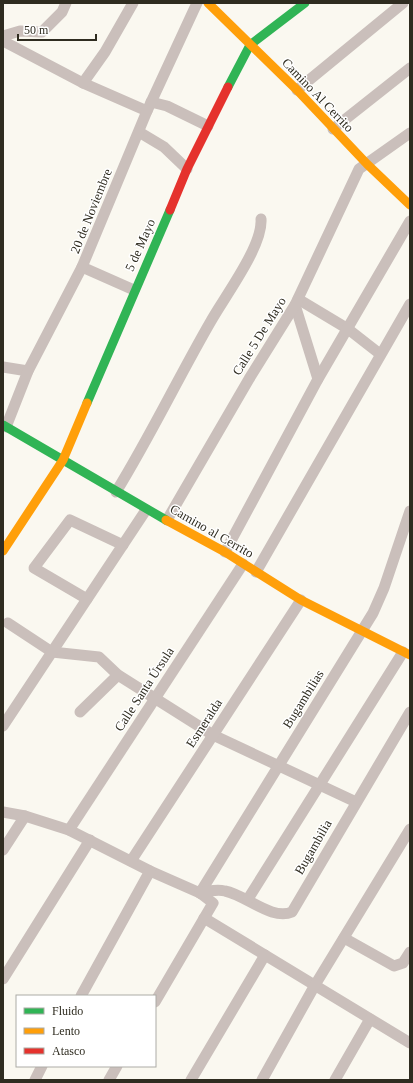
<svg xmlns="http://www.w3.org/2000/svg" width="413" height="1083" font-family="'Times New Roman',serif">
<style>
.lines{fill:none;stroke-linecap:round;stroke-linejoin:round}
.street{stroke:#cabfbb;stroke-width:11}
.fast{stroke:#30b455;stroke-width:9}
.slow{stroke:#ff9f0a;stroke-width:9}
.jam{stroke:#e5322d;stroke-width:9}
.labels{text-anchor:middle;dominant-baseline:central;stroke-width:3;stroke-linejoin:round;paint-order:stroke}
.street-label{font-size:13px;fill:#2f2c20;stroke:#fff}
</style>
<rect width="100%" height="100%" fill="#faf8f0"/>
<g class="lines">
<g class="street">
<polyline points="3,36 20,31 42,32 62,12 66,3"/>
<polyline points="3,41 83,83 147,111"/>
<polyline points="83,83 105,52 133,3"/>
<polyline points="297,90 403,3"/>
<polyline points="151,102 167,106 208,126"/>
<polyline points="333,129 410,68"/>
<polyline points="139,132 164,147 187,169"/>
<polyline points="82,267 134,290"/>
<polyline points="298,299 348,329 380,354"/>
<polyline points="295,305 318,379"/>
<polyline points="3,367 28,371"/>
<polyline points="6,427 28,371 82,267 147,111 197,3"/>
<path d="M116 492C150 437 178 378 211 321 225 296 263 246 261 219"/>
<polyline points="167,520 249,379 295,305 359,169 410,133"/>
<polyline points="225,552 318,379 410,221"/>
<polyline points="256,572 410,304"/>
<polyline points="87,599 34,568 70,520 123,545"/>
<polyline points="8,623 52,652 99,657 118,675 213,735 356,802"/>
<polyline points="80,712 118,675"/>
<polyline points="3,726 146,510"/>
<polyline points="3,812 25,816 69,830 150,871 200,893 213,903 155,1002"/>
<polyline points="69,830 243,564"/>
<polyline points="3,850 25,816"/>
<polyline points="131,861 301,600"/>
<polyline points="200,893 373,613 384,588 410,511"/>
<path d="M200 893C209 891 217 889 225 891 246 895 272 921 292 912L410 712"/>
<polyline points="248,899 403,652"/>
<polyline points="204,918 410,1043"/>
<polyline points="344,938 394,966 403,963 410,952"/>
<polyline points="3,979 90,840"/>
<polyline points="81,996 150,871"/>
<polyline points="35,1080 42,1066"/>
<polyline points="109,1080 117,1066"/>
<polyline points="191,1080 265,955"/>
<polyline points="262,1080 315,985 410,829"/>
<polyline points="335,1080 370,1019"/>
</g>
<g class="fast">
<polyline points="228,87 250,45 305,3"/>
<polyline points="87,403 170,210"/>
<polyline points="3,425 166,520"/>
</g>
<g class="slow">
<polyline points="208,3 297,90 367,164 410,205"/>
<polyline points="166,520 225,552 301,600 410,655"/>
<polyline points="3,551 63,460 87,403"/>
</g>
<polyline class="jam" points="170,210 187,169 228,87"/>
</g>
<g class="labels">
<g class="street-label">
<text transform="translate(318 95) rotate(46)">Camino Al Cerrito</text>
<text transform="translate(91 211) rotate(-68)">20 de Noviembre</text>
<text transform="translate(140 245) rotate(-66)">5 de Mayo</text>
<text transform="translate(259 336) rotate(-58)">Calle 5 De Mayo</text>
<text transform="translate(212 531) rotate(30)">Camino al Cerrito</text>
<text transform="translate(144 689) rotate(-57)">Calle Santa Úrsula</text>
<text transform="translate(303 699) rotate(-58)">Bugambilias</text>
<text transform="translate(204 723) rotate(-57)">Esmeralda</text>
<text transform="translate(313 847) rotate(-60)">Bugambilia</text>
</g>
</g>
<rect width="413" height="1083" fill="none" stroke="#2f2c20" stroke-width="8"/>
<rect x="16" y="995" width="140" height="72" fill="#ffffff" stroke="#acaba6"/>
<rect x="24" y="1008" width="20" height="6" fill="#30b455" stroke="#acaba6"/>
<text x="52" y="1015" font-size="12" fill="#2f2c20">Fluido</text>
<rect x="24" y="1028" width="20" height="6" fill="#ff9f0a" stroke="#acaba6"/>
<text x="52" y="1035" font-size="12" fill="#2f2c20">Lento</text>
<rect x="24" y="1048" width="20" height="6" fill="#e5322d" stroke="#acaba6"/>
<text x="52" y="1055" font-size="12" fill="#2f2c20">Atasco</text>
<path d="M18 34v6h78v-6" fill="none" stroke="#2f2c20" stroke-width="2"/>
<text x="24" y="34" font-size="12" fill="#2f2c20" stroke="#ffffff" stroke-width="3" paint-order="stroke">50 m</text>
</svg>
